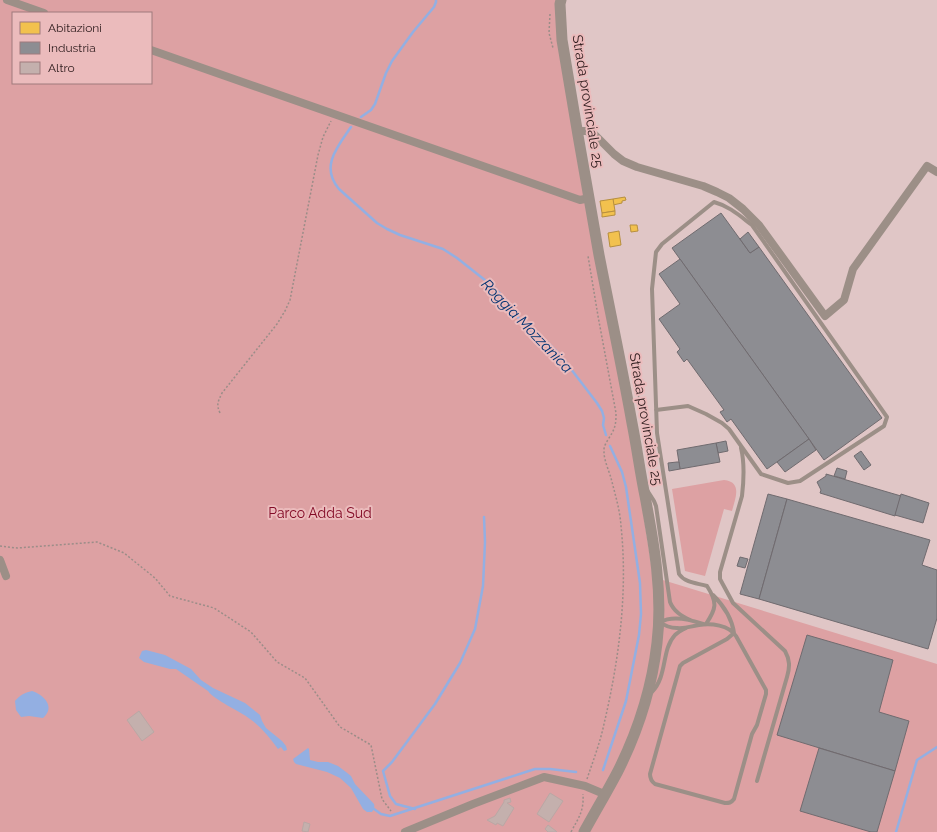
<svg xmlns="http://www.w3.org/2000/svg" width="937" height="832" font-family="Raleway,sans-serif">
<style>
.green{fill:#dda1a3;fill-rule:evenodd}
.water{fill:#93afe2}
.homes{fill:#f2c14e;stroke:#b78f3f}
.industry{fill:#8d8d92;stroke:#706b6f}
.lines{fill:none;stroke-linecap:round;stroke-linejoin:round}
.stream{stroke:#93afe2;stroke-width:2.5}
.building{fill:#c4b0ad;stroke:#baa7a4}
.path{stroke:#9b8d88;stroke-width:1.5;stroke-dasharray:2 2;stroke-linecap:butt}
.service{stroke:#9c8f87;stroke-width:4}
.minor{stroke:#9c8f87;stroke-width:8}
.tertiary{stroke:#9c8f87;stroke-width:11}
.labels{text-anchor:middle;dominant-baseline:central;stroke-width:4;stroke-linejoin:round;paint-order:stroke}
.street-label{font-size:14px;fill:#2d1b1c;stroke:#ebbbbc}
.park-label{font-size:14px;fill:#830a26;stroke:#ebbbbc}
.water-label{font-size:15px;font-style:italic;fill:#003372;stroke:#ebbbbc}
</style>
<rect width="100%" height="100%" fill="#e0c6c6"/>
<g class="green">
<path d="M0 0H558L634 453 653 577 937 664V832H0ZM13 13H151V83H13Z"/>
<path d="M724 480C743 482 735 499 732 511L724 509 705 576 685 571 672 489Z"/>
</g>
<g class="water">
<path d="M146 650 165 655 191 669 201 680 213 688 245 703 260 715 262 721 266 728 282 741 286 746 287 750 284 751 281 747 278 749C270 738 261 727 250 719 240 711 214 700 208 691L176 669H170L144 662 139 658 142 651Z"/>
<path d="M32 691C44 695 56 707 43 718L29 716 21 717 16 710 15 701C20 695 24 693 32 691Z"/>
<path d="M308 748 309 749 310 760 318 762H328L338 766 346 772 351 776 355 784 374 804C375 807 374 809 372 812H367L363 809 351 788 340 778 327 772 296 764 294 762 293 759Z"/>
</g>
<g class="homes">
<polygon points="625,197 626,200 622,201 622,203 613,205 613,199"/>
<polygon points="613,199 615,211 602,213 600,201"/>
<polygon points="615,211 615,215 602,217 602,213"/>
<polygon points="630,225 637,225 638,231 631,232"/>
<polygon points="619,231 621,245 610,247 608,233"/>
</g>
<g class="industry">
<polygon points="721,213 750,253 759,247 882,418 824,460 672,248"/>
<polygon points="748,232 759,247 750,253 740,239"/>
<polygon points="680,259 809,439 767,469 731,419 727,422 720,412 724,410 687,359 684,362 677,352 680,349 659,319 680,304 659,274"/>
<polygon points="809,439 816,450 785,472 777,462"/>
<polygon points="726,441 728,451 718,453 716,443"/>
<polygon points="716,443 720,462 680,469 677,450"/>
<polygon points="861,451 871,465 864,470 854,456"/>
<polygon points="677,462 679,462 680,469 669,471 668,463"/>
<polygon points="837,468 847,471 845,479 834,476"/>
<polygon points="826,474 901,496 895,516 820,493 821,490 817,482 826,476"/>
<polygon points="768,494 787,499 759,599 740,594"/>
<polygon points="901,494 929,503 923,523 895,515"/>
<polygon points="787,499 930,540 922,565 937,570 937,618 928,649 759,599"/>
<polygon points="740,557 748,559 745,568 737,566"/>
<polygon points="807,635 893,660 879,712 909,721 895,771 777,735"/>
<polygon points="819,748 895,771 877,832 871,832 800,811"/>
</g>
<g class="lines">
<g class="stream">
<polyline points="361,117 371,110 375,104 386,73 392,61 413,32 434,7 436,2 436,0"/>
<path d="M351 127C337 147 320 167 339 189L377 223 387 229 400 235 443 249 457 258 495 288 506 300 516 315 526 327 539 335 549 344 561 356 597 403 602 411 604 418 603 425 606 435"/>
<polyline points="603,770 626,701 639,635 641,614 640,583 626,487 622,472 610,446"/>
<polyline points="374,809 381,814 390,816 535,769 550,769 576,772"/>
<polyline points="415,809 396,804 390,796 383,771 392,762 435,704 460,663 475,629 483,586 485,542 484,517"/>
<polyline points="896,832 917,760 937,747"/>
</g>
</g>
<g class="building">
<polygon points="139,711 154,732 142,741 127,720"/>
<polygon points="550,793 563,801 549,822 537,814"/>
<polygon points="510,798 511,802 507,803 514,808 503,826 497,823 496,825 487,820 495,816 504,802 504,800"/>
<polygon points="304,822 310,824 308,832 302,831"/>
<polygon points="548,825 556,831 557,832 548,832 545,829"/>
</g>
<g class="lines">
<g class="path">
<polyline points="550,14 549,33 553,48"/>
<polyline points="637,394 638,393 642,418"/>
<path d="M220 413C216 404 218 402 222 393L277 324 285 311 290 300 318 155 323 137 331 121"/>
<polyline points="645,436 651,451 654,451"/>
<polyline points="0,546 17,548 97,542 124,553 155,578 170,596 214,608 251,632 277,662 305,678 340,727 371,745 382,799 391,811"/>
<path d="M587 779C593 761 600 743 604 724 619 660 628 592 621 526 620 510 615 494 611 478 609 471 604 460 604 452 603 445 609 439 612 433 616 426 616 420 616 413L598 316 588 256"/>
<path d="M571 832C579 817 584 811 583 794"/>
</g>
<g class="service">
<path d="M656 410 688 406 706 414 722 423 729 429 761 474 788 483 800 481 884 426 887 417 752 225C740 216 729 206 714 202L662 244 656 252 652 289 657 433 679 574C685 583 697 583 707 586 718 603 716 609 706 624"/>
<path d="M741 448C745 464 744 479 742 496L720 572V579L733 603 785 651C790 660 790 667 787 677L757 781"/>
<path d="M647 490 654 501 656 506 670 602C674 612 682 616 690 620"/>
<path d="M660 622C665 626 671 628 677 628 685 629 692 626 699 625 711 623 729 625 736 636L766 690V694L757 725 752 734 734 799C731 803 729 803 725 803L655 784C651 781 650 778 650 774L680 666 683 663 727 639 734 633C732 619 723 605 713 595"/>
<path d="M660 622C673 615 689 619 703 624"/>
<path d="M652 692C668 675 661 650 675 635 678 632 682 630 686 628"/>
</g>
<g class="minor">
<polyline points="7,0 44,13"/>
<polyline points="151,50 580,200 589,198"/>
<polyline points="577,131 586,131 594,134 614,154 623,161 637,167 703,186 717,192 729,198 743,209 759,225 825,316 844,300 853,269 927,166 937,172"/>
<polyline points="0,560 6,576"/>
<polyline points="405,832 473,804 544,777 585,786 604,794"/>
</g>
<path class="tertiary" d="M561 0 560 4 562 40C574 112 586 183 599 255 610 311 622 367 632 423 637 448 640 472 645 496 654 544 663 593 657 643 652 687 638 731 618 771 607 792 595 812 584 832"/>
</g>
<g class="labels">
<g class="street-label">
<text transform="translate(588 101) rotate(81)">Strada provinciale 25</text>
<text transform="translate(646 419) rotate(80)">Strada provinciale 25</text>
</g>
<g class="park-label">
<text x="320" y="513">Parco Adda Sud</text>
</g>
<g class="water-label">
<text transform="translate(527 326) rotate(46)">Roggia Mozzanica</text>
</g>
</g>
<rect x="12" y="12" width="140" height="72" fill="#ebbbbc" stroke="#9f7b7c"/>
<rect x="20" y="22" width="20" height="12" fill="#f2c14e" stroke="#9f7b7c"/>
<text x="48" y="32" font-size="12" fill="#2d1b1c">Abitazioni</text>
<rect x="20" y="42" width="20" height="12" fill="#8d8d92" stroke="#9f7b7c"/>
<text x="48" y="52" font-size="12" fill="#2d1b1c">Industria</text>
<rect x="20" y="62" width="20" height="12" fill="#c4b0ad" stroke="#9f7b7c"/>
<text x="48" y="72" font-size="12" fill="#2d1b1c">Altro</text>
</svg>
